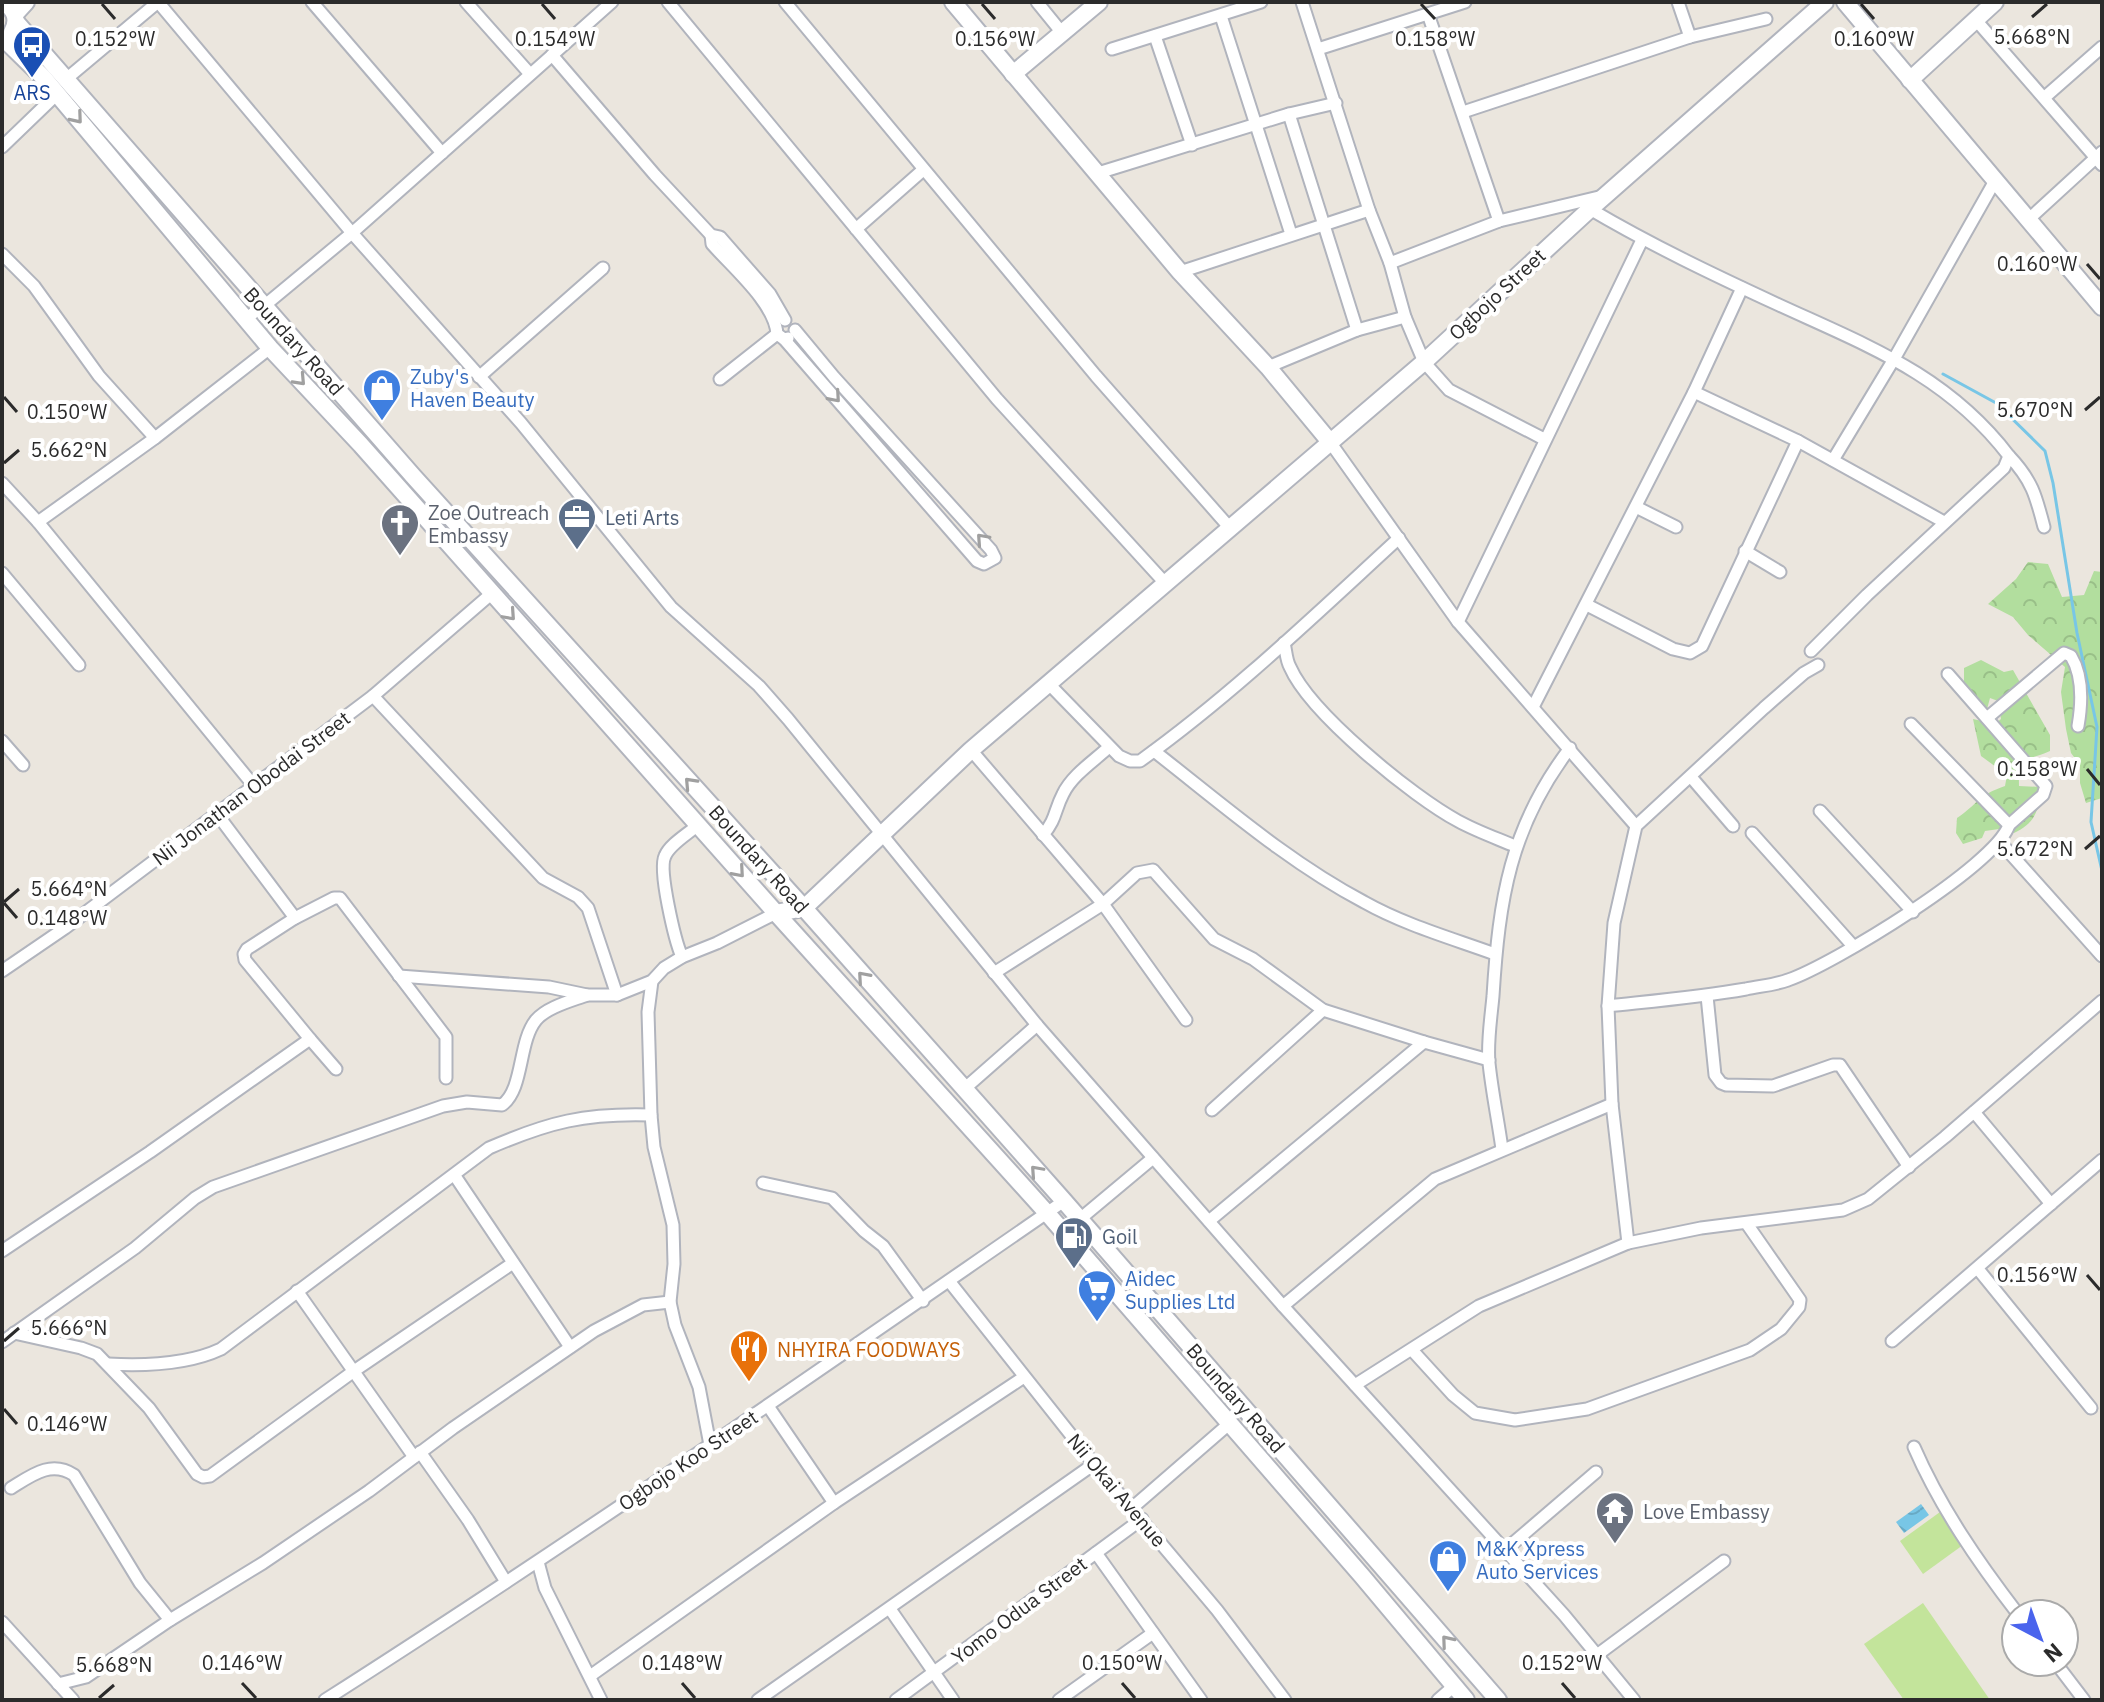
<svg xmlns="http://www.w3.org/2000/svg" width="2104" height="1702" font-family="'IBM Plex Sans',sans-serif">
<style>
.forest{fill:url(#forest-crowns)}
.pitch{fill:#c3e49b}
.water{fill:url(#water-waves)}
.lines{fill:none;stroke-linecap:round;stroke-linejoin:round}
.stream{stroke:#78c6e6;stroke-width:3}
.street-casing{stroke:#b1b4bd;stroke-width:15}
.secondary-casing{stroke:#b1b4bd;stroke-width:20}
.street{stroke:#fff;stroke-width:11}
.secondary{stroke:#fff;stroke-width:16}
.oneway{stroke:#a0a0a0}
.ticks{fill:none;stroke:#2b2b2b;stroke-width:3}
.labels{text-anchor:middle;dominant-baseline:central;stroke-width:8;stroke-linejoin:round;paint-order:stroke}
.transit-label{font-size:20px;fill:#164399;stroke:#fff}
.street-label{font-size:20px;fill:#2b2b2b;stroke:#fff}
.shop-label{font-size:20px;fill:#366cbe;stroke:#fff;text-anchor:start}
.worship-label{font-size:20px;fill:#5b616d;stroke:#fff;text-anchor:start}
.service-label{font-size:20px;fill:#4e5e75;stroke:#fff;text-anchor:start}
.food-label{font-size:20px;fill:#c56008;stroke:#fff;text-anchor:start}
.ticks-label{font-size:20px;text-anchor:middle;fill:#2b2b2b;stroke:#fff;stroke-width:8;stroke-linejoin:round;paint-order:stroke}
</style>
<defs>
<pattern id="forest-crowns" width="20" height="18" patternUnits="userSpaceOnUse" patternTransform="scale(2)"><rect width="20" height="18" fill="#b2de9e"/><path d="M2 6a3 3 0 1 1 6 0M12 15a3 3 0 1 1 6 0" fill="none" stroke="#99bf88"/></pattern>
<pattern id="water-waves" width="16" height="10" patternUnits="userSpaceOnUse" patternTransform="scale(2)"><rect width="16" height="10" fill="#78c6e6"/><path d="M0 5q4-4 8 0t8 0" fill="none" stroke="#68aac5"/></pattern>
</defs>
<rect width="100%" height="100%" fill="#ebe6de"/>
<g class="forest">
<polygon points="2028,562 2048,564 2062,597 2084,595 2094,571 2102,572 2102,798 2086,803 2080,783 2080,765 2071,753 2066,729 2061,692 2065,667 2028,635 2013,617 1988,604 2016,579"/>
<path d="M1981 660 2004 672 2013 670 2050 735V751C2028 761 2018 755 2019 786L2040 787C2040 810 2035 823 2014 833L2006 828 1985 831 1982 838 1963 844 1956 833 1957 818C1978 804 1978 795 2005 786L2007 775 1981 756 1973 719 1995 724 2001 719 1998 701 1990 698 1986 713 1964 685V668Z"/>
</g>
<g class="pitch">
<polygon points="1940,1512 1963,1545 1923,1574 1900,1541"/>
<polygon points="1923,1603 1990,1700 1904,1700 1864,1644"/>
</g>
<polygon class="water" points="1921,1504 1929,1515 1904,1533 1896,1522"/>
<g class="lines">
<polyline class="stream" points="1943,374 1996,403 2045,451 2053,483 2077,633 2097,727 2091,822 2102,871"/>
<defs>
<g id="street">
<polyline points="158,2 352,233 521,423 671,607 759,686 788,719 1037,1025 1283,1306 1564,1615 1634,1700"/>
<polyline points="312,2 442,153"/>
<polyline points="466,2 530,74"/>
<polyline points="668,2 997,399 1165,583"/>
<polyline points="785,2 1096,376 1230,528"/>
<polyline points="1037,2 1063,34"/>
<polyline points="1302,2 1369,210 1390,263 1405,317 1424,362 1449,390 1544,439"/>
<polyline points="1678,2 1690,37"/>
<polyline points="1428,14 1499,221"/>
<polyline points="1221,16 1291,234"/>
<polyline points="1975,19 2102,165"/>
<polyline points="1155,36 1192,145"/>
<polyline points="1112,49 1261,2"/>
<polyline points="1318,49 1465,2"/>
<polyline points="552,55 655,175 711,235 720,237 770,294 785,320"/>
<polyline points="65,80 158,2"/>
<polyline points="2045,97 2102,47"/>
<polyline points="1463,112 1690,37 1766,19"/>
<polyline points="1289,114 1357,330"/>
<polyline points="2,147 57,94"/>
<polyline points="1098,173 1289,114 1336,103"/>
<path d="M1590 209C1651 245 1714 275 1779 305 1868 346 1947 375 2009 456L2004 468 1867 595 1811 651"/>
<polyline points="2029,219 2102,152"/>
<polyline points="856,229 923,170"/>
<path d="M711 235 712 244C732 267 775 303 777 334L784 339 788 338"/>
<polyline points="2,254 34,286 99,376 155,438"/>
<polyline points="1390,263 1499,221 1603,196"/>
<polyline points="1180,272 1369,210"/>
<polyline points="246,318 264,306 352,233 612,2"/>
<polyline points="784,339 977,561 984,564 995,558 991,550 834,377 795,330"/>
<polyline points="1268,367 1357,330 1405,317"/>
<polyline points="479,377 603,268"/>
<polyline points="720,379 777,334"/>
<polyline points="1694,392 1798,441 1944,522"/>
<polyline points="1330,442 1458,622 1636,826"/>
<path d="M2009 456C2032 480 2036 496 2044 527"/>
<polyline points="1833,460 1894,359 1996,179"/>
<polyline points="2,483 38,522 254,786"/>
<polyline points="1636,507 1676,527"/>
<polyline points="38,522 155,438 270,348"/>
<polyline points="1745,551 1780,572"/>
<polyline points="2,573 79,665"/>
<polyline points="1587,605 1673,649 1690,653 1702,646 1798,441"/>
<polyline points="1458,622 1642,240"/>
<path d="M1284 643C1286 650 1286 660 1290 667 1310 713 1413 797 1458 821 1476 831 1496 838 1515 846"/>
<polyline points="1948,674 2046,786 2043,795 2009,825"/>
<path d="M1049 684 1119 756 1130 761H1140C1232 695 1315 615 1399 538"/>
<polyline points="373,696 543,878 578,897 588,908 617,995"/>
<polyline points="1533,707 1694,392 1742,288"/>
<path d="M1987 718 2064 653 2071 656C2083 676 2082 703 2078 726"/>
<polyline points="2,741 23,765"/>
<polyline points="971,750 1103,904 1186,1020"/>
<path d="M1154 751C1222 804 1288 862 1364 902 1405 925 1451 938 1495 954"/>
<polyline points="1691,777 1733,826"/>
<polyline points="1820,811 1913,912"/>
<polyline points="217,814 295,918 334,898 340,898 446,1037 446,1078"/>
<polyline points="1752,833 1853,946"/>
<path d="M1043 835C1057 818 1054 811 1063 794 1072 775 1094 761 1109 747"/>
<polyline points="2000,842 2102,956"/>
<path d="M682 957C675 941 658 870 665 856 670 844 688 834 698 825"/>
<polyline points="2,971 65,928 373,696 491,594"/>
<polyline points="994,973 1103,904 1137,873 1153,870 1214,939 1253,959 1323,1010 1424,1042"/>
<polyline points="399,976 549,987 587,995 617,995 652,981 664,968 682,957 717,943 776,913"/>
<polyline points="652,981 648,1012 651,1115 654,1147 673,1225 674,1264 670,1302 675,1325 699,1387 710,1445"/>
<polyline points="1707,996 1715,1075 1721,1083 1726,1085 1773,1086 1833,1065 1840,1065 1909,1167"/>
<path d="M1608 1006C1654 1001 1700 997 1746 989 1760 986 1775 985 1788 980 1832 965 1995 866 2009 825L1911 724"/>
<polyline points="310,1039 336,1069"/>
<polyline points="963,1090 1037,1025"/>
<polyline points="1212,1110 1323,1010"/>
<polyline points="1974,1112 2051,1204"/>
<path d="M1502 1149C1498 1120 1492 1092 1489 1063 1487 1042 1491 1018 1493 996 1499 899 1510 827 1570 748"/>
<polyline points="455,1176 570,1347"/>
<polyline points="763,1183 832,1198 864,1231 883,1246 923,1301"/>
<polyline points="1080,1219 1153,1158"/>
<polyline points="1209,1221 1424,1042 1489,1060"/>
<polyline points="1628,1243 1612,1104 1608,1006 1614,923 1636,826 1764,708 1804,673 1818,665"/>
<polyline points="2,1251 150,1152 310,1039 245,960 244,954 247,949 295,918"/>
<polyline points="1978,1269 2091,1408"/>
<polyline points="949,1281 1094,1464 1217,1610 1285,1700"/>
<polyline points="297,1291 414,1457"/>
<polyline points="1283,1306 1435,1179 1612,1104"/>
<polyline points="14,1333 81,1348 97,1354 149,1408 197,1474 203,1477 210,1476 354,1371 513,1263"/>
<polyline points="1892,1341 2102,1160"/>
<path d="M2 1342 135 1248 195 1198 213 1187 443 1106 467 1102 502 1105C524 1089 518 1042 536 1020 547 1007 571 1001 587 995"/>
<polyline points="1412,1350 1453,1395 1475,1413 1515,1420 1587,1409 1750,1350 1781,1329 1799,1307 1800,1300 1747,1224"/>
<path d="M108 1364C145 1366 187 1365 221 1349L489 1148C549 1122 585 1113 651 1115"/>
<polyline points="1355,1385 1479,1306 1628,1243 1701,1228 1843,1210 1868,1199 1945,1137 2102,1001"/>
<polyline points="768,1406 834,1503"/>
<path d="M1914 1447C1940 1507 1978 1562 2018 1614"/>
<polyline points="420,1452 468,1520 506,1582"/>
<path d="M11 1488C32 1475 51 1460 74 1475L140 1583 170 1620"/>
<polyline points="1132,1508 1230,1423"/>
<polyline points="1505,1550 1596,1472"/>
<polyline points="1096,1553 1201,1700"/>
<polyline points="538,1562 545,1588 601,1700"/>
<polyline points="890,1609 953,1700"/>
<polyline points="2,1622 73,1700"/>
<polyline points="1597,1655 1724,1561"/>
<polyline points="2055,1662 2084,1700"/>
<polyline points="590,1676 834,1503 1024,1377"/>
<polyline points="58,1684 86,1677 170,1620 263,1563 369,1491 453,1428 594,1331 643,1305 670,1302"/>
<path d="M325 1700C576 1540 819 1370 1064 1201"/>
<polyline points="758,1700 1094,1464"/>
<polyline points="896,1700 1142,1519"/>
<polyline points="1059,1700 1153,1633"/>
<polyline points="1438,1700 1454,1686"/>
</g>
<g id="secondary">
<path d="M2 2C15 8 19 20 12 32"/>
<polyline points="953,2 1180,272 1268,367 1330,442"/>
<polyline points="1845,2 2102,307"/>
<polyline points="15,14 26,2"/>
<polyline points="16,22 413,476 804,908 1064,1201 1498,1700"/>
<polyline points="5,40 43,77 270,348 361,445 776,913 1047,1213 1362,1576 1466,1700"/>
<polyline points="1013,74 1099,2"/>
<polyline points="1910,80 1995,2"/>
<polyline points="776,913 804,908 971,750 1424,362 1590,209 1825,2"/>
</g>
</defs>
<use href="#street" class="street-casing"/>
<use href="#secondary" class="secondary-casing"/>
<use href="#street" class="street"/>
<use href="#secondary" class="secondary"/>
</g>
<defs><path id="oneway-chevron" d="M-2-3.5L2.5 0L-2 3.5" fill="none" stroke-width="1.6" stroke-linecap="round" stroke-linejoin="round" transform="scale(2)"/></defs>
<g class="oneway">
<use href="#oneway-chevron" transform="translate(77 118) rotate(50)"/>
<use href="#oneway-chevron" transform="translate(300 380) rotate(47)"/>
<use href="#oneway-chevron" transform="translate(835 397) rotate(49)"/>
<use href="#oneway-chevron" transform="translate(982 539) rotate(-132)"/>
<use href="#oneway-chevron" transform="translate(510 615) rotate(48)"/>
<use href="#oneway-chevron" transform="translate(690 783) rotate(-133)"/>
<use href="#oneway-chevron" transform="translate(739 872) rotate(49)"/>
<use href="#oneway-chevron" transform="translate(863 977) rotate(-131)"/>
<use href="#oneway-chevron" transform="translate(1036 1171) rotate(-132)"/>
<use href="#oneway-chevron" transform="translate(1447 1641) rotate(-130)"/>
</g>
<path class="ticks" d="M102 4 115 19M542 4 555 19M982 4 995 19M1421 4 1435 19M1861 4 1874 19M2032 17 2047 4M2087 264 2100 279M4 397 17 412M2085 410 2100 397M4 463 19 450M2087 769 2100 785M2085 849 2100 836M4 902 19 889M4 903 17 918M2087 1275 2100 1290M4 1341 19 1328M4 1409 17 1424M242 1683 256 1698M682 1683 695 1698M1122 1683 1135 1698M1562 1683 1575 1698M99 1698 114 1685"/>
<defs>
<symbol id="bus-pin" viewBox="-11 -11 22 30"><path d="M0 17L-7.5 6A9.5 9.5 0 1 1 7.5 6Z" fill="#1a4fb4" stroke="#fff"/><path d="M-5-6H5V4H4V6H2V4H-2V6H-4V4H-5ZM-3.5-4V0h7V-4ZM-3.5 1.2v1.5H-2V1.2ZM2 1.2v1.5H3.5V1.2Z" fill="#fff"/></symbol>
<symbol id="shop-pin" viewBox="-11 -11 22 30"><path d="M0 17L-7.5 6A9.5 9.5 0 1 1 7.5 6Z" fill="#3f7fe0" stroke="#fff"/><path d="M-5-2.5h2.3a2.7 3.5 0 0 1 5.4 0H5L5.5 6h-11ZM-1.5-2.5h3a1.5 2.3 0 0 0-3 0Z" fill="#fff"/></symbol>
<symbol id="office-pin" viewBox="-11 -11 22 30"><path d="M0 17L-7.5 6A9.5 9.5 0 1 1 7.5 6Z" fill="#5c6f8a" stroke="#fff"/><path d="M-6-3h4V-5.5h4V-3h4V5H-6ZM-1-4.5V-3h2v-1.5ZM-6 0V1H6V0Z" fill="#fff"/></symbol>
<symbol id="church-pin" viewBox="-11 -11 22 30"><path d="M0 17L-7.5 6A9.5 9.5 0 1 1 7.5 6Z" fill="#6b7280" stroke="#fff"/><path d="M-1.2-6h2.4v3.5h3.3v2.4h-3.3V6h-2.4V-.1h-3.3v-2.4h3.3Z" fill="#fff"/></symbol>
<symbol id="fuel-pin" viewBox="-11 -11 22 30"><path d="M0 17L-7.5 6A9.5 9.5 0 1 1 7.5 6Z" fill="#5c6f8a" stroke="#fff"/><path d="M-5.5-6h7V0h2V4h1.3V-2.5L3-4.5l.8-.8L6-3V5H2.5V1h-1V6h-7ZM-4.2-4.7v3.2H.2V-4.7Z" fill="#fff"/></symbol>
<symbol id="supermarket-pin" viewBox="-11 -11 22 30"><path d="M0 17L-7.5 6A9.5 9.5 0 1 1 7.5 6Z" fill="#3f7fe0" stroke="#fff"/><path d="M-6-5.5h2.5l.6 2H6L4.5 2H-2.5L-4.4-4H-6ZM-1.5 3.2a1.3 1.3 0 1 0 .1 0ZM3 3.2a1.3 1.3 0 1 0 .1 0Z" fill="#fff"/></symbol>
<symbol id="restaurant-pin" viewBox="-11 -11 22 30"><path d="M0 17L-7.5 6A9.5 9.5 0 1 1 7.5 6Z" fill="#e8710a" stroke="#fff"/><path d="M-5-6h1v4h1v-4h1v4h1v-4h1v5L-1.5 .5V6h-2V.5L-5-1ZM5-6V6H3V1.5H1.5Q1.5-4 5-6Z" fill="#fff"/></symbol>
<symbol id="temple-pin" viewBox="-11 -11 22 30"><path d="M0 17L-7.5 6A9.5 9.5 0 1 1 7.5 6Z" fill="#6b7280" stroke="#fff"/><path d="M0-6L5-2H3V0L6.5 2.5H4V6H1.5V3h-3V6H-4V2.5H-6.5L-3 0V-2H-5Z" fill="#fff"/></symbol>
</defs>
<g fill-rule="evenodd">
<use href="#bus-pin" x="10" y="23" width="44" height="60"/>
<use href="#shop-pin" x="360" y="366" width="44" height="60"/>
<use href="#office-pin" x="555" y="495" width="44" height="60"/>
<use href="#church-pin" x="378" y="501" width="44" height="60"/>
<use href="#fuel-pin" x="1052" y="1214" width="44" height="60"/>
<use href="#supermarket-pin" x="1075" y="1267" width="44" height="60"/>
<use href="#restaurant-pin" x="727" y="1327" width="44" height="60"/>
<use href="#temple-pin" x="1593" y="1489" width="44" height="60"/>
<use href="#shop-pin" x="1426" y="1537" width="44" height="60"/>
</g>
<g class="labels">
<g class="transit-label">
<text x="32" y="92">ARS</text>
</g>
<g class="street-label">
<text transform="translate(1497 294) rotate(-43)">Ogbojo Street</text>
<text transform="translate(294 341) rotate(48)">Boundary Road</text>
<text transform="translate(251 788) rotate(-37)">Nii Jonathan Obodai Street</text>
<text transform="translate(759 859) rotate(48)">Boundary Road</text>
<text transform="translate(1236 1398) rotate(49)">Boundary Road</text>
<text transform="translate(688 1460) rotate(-34)">Ogbojo Koo Street</text>
<text transform="translate(1117 1490) rotate(50)">Nii Okai Avenue</text>
<text transform="translate(1019 1610) rotate(-37)">Yomo Odua Street</text>
</g>
<g class="shop-label">
<text x="410" y="376">Zuby's<tspan x="410" dy="23">Haven Beauty</tspan></text>
<text x="1125" y="1278">Aidec<tspan x="1125" dy="23">Supplies Ltd</tspan></text>
<text x="1476" y="1548">M&amp;K Xpress<tspan x="1476" dy="23">Auto Services</tspan></text>
</g>
<g class="worship-label">
<text x="428" y="512">Zoe Outreach<tspan x="428" dy="23">Embassy</tspan></text>
<text x="1643" y="1511">Love Embassy</text>
</g>
<g class="service-label">
<text x="605" y="517">Leti Arts</text>
<text x="1102" y="1236">Goil</text>
</g>
<g class="food-label">
<text x="777" y="1349">NHYIRA FOODWAYS</text>
</g>
</g>
<g class="ticks-label">
<text x="2032" y="44">5.668°N</text>
<text x="115" y="46">0.152°W</text>
<text x="555" y="46">0.154°W</text>
<text x="995" y="46">0.156°W</text>
<text x="1435" y="46">0.158°W</text>
<text x="1874" y="46">0.160°W</text>
<text x="2037" y="271">0.160°W</text>
<text x="2035" y="417">5.670°N</text>
<text x="67" y="419">0.150°W</text>
<text x="69" y="457">5.662°N</text>
<text x="2037" y="776">0.158°W</text>
<text x="2035" y="856">5.672°N</text>
<text x="69" y="896">5.664°N</text>
<text x="67" y="925">0.148°W</text>
<text x="2037" y="1282">0.156°W</text>
<text x="69" y="1335">5.666°N</text>
<text x="67" y="1431">0.146°W</text>
<text x="242" y="1670">0.146°W</text>
<text x="682" y="1670">0.148°W</text>
<text x="1122" y="1670">0.150°W</text>
<text x="1562" y="1670">0.152°W</text>
<text x="114" y="1672">5.668°N</text>
</g>
<rect width="2104" height="1702" fill="none" stroke="#2b2b2b" stroke-width="8"/>
<g transform="translate(2040 1638) rotate(139)"><circle r="38" fill="#ffffff" stroke="#aaaaaa" stroke-width="2"/>
<path d="M0-6L14 30L0 20L-14 30Z" fill="#4a64ed"/>
<text y="-12" font-size="22" font-weight="bold" text-anchor="middle" fill="#2b2b2b">N</text>
</g>
</svg>
